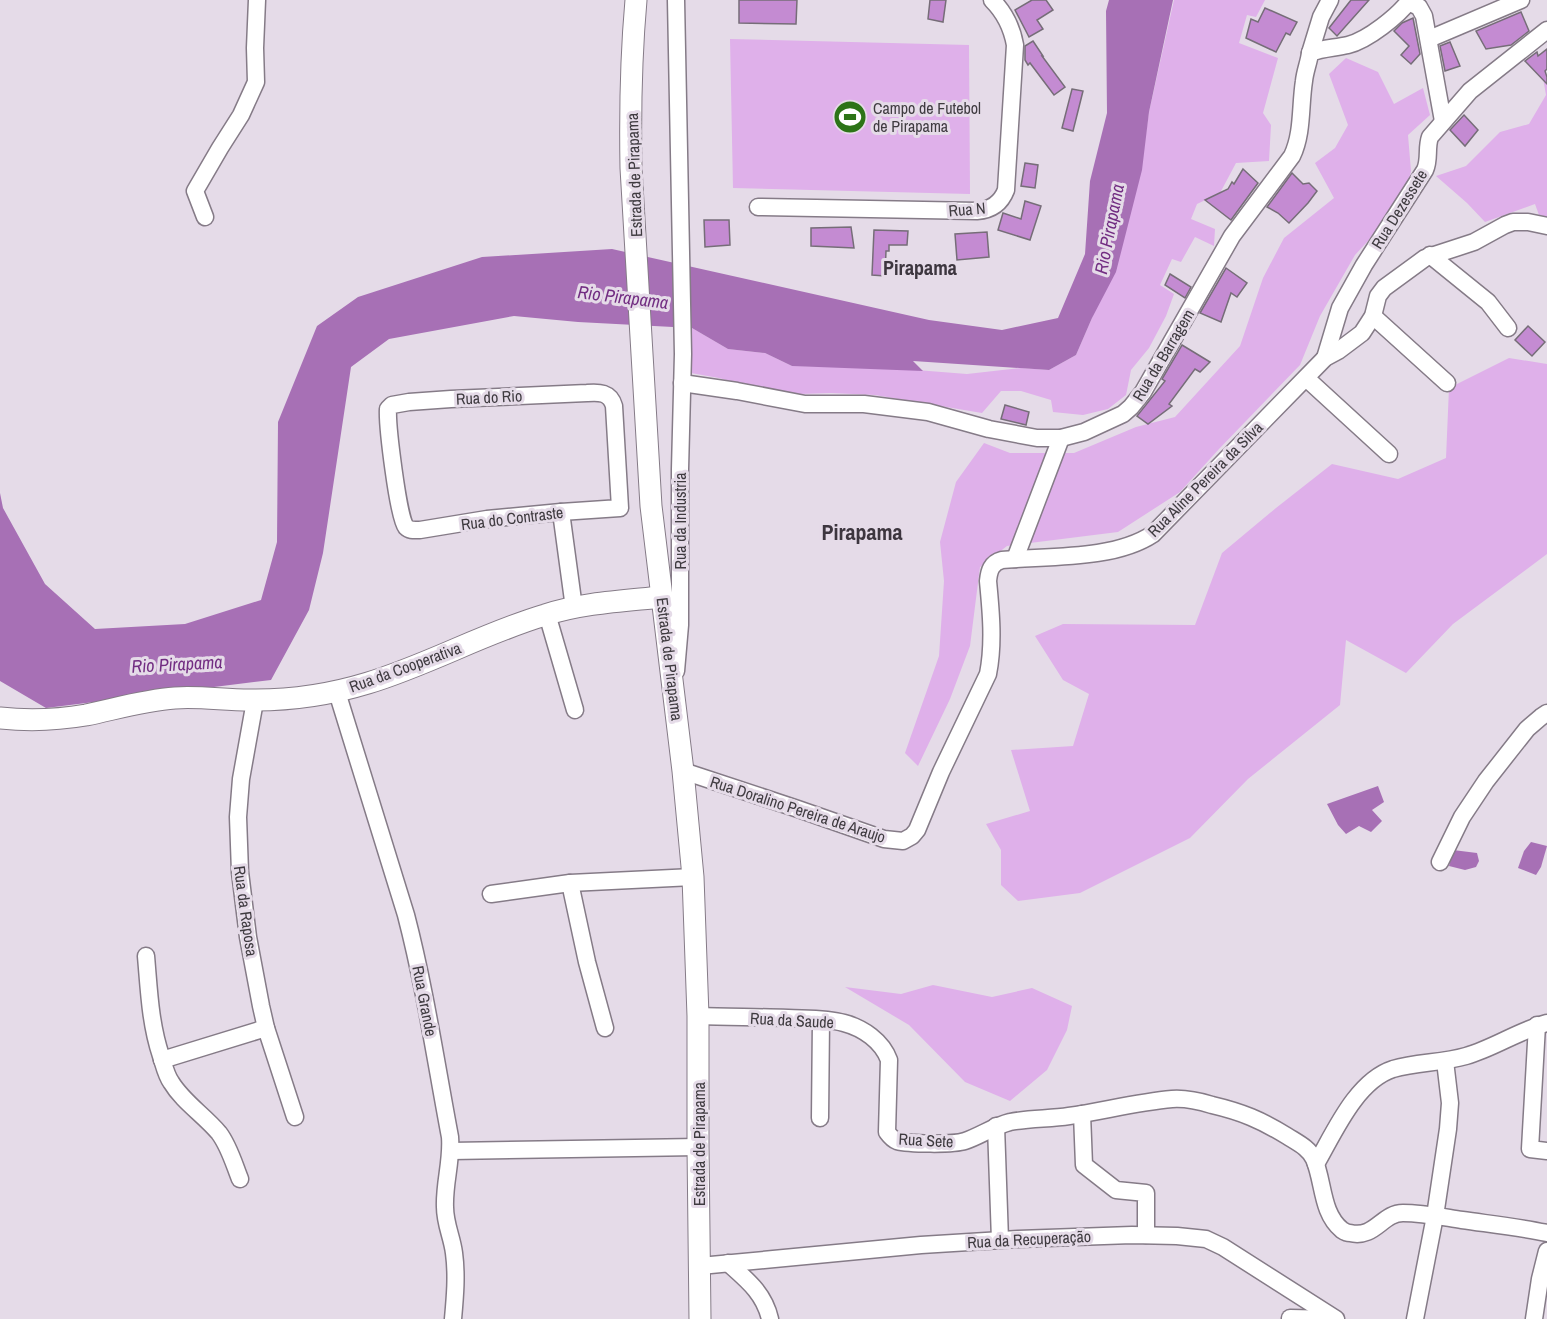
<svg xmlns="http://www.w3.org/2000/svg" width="1547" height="1319" font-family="'Archivo Narrow',sans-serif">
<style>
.green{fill:#dfb0ea}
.water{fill:#a770b5}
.building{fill:#c48bd2;stroke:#766d78;stroke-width:1.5}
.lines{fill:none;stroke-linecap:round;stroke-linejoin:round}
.minor-casing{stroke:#857b87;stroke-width:19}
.tertiary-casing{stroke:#857b87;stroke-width:23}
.minor{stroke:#fff;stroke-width:16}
.tertiary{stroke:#fff;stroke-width:21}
.labels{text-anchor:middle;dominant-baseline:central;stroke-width:6;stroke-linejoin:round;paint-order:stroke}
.poi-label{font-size:16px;fill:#3f3b40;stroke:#e5dbe8;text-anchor:start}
.street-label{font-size:16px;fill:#3f3b40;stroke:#e5dbe8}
.water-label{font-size:18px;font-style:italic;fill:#722d82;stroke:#e5dbe8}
.quarter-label{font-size:20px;font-weight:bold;fill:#3d363f;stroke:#e5dbe8}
.district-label{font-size:22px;font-weight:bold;fill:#3d363f;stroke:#e5dbe8}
</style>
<rect width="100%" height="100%" fill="#e5dbe8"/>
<g class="green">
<polygon points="1174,0 1265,0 1256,17 1247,15 1239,43 1278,58 1263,113 1271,125 1269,161 1236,163 1220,193 1197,204 1191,219 1215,229 1214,246 1195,237 1181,262 1172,259 1160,285 1174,294 1166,316 1149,348 1131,370 1126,395 1108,409 1083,415 1053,412 1051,400 1021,391 1001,391 982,413 875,395 831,393 800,394 754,388 719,378 691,373 692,328 728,349 765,353 792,366 878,367 967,374 1021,368 1049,370 1076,355 1092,318 1140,175 1149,112"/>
<polygon points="730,39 969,45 970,194 733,188"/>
<polygon points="1346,58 1378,72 1394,104 1423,88 1430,115 1408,135 1411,171 1405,201 1355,255 1320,316 1300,365 1219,449 1180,492 1118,532 1007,546 980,567 970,646 950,699 918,766 905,753 939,656 944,581 940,542 956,482 984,443 1010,453 1074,453 1136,427 1175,417 1240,346 1263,278 1284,238 1334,198 1315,163 1335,148 1348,125 1329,74"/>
<polygon points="1547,75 1547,217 1539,215 1535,204 1485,222 1467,203 1436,176 1466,166 1500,132 1529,124 1546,95 1543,78"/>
<polygon points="1509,358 1547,364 1547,554 1453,624 1406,673 1346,640 1340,705 1248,779 1190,838 1080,893 1018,901 1001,885 1001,850 986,824 1030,811 1011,750 1073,746 1089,694 1063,680 1035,636 1063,624 1195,625 1222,553 1276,508 1332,464 1398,479 1446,458 1449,388"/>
<polygon points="933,985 992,997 1032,988 1072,1006 1067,1030 1047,1070 1010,1101 965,1082 909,1025 845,987 901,994"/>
</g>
<g class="water">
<polygon points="1109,0 1173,0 1149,112 1142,170 1116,272 1092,318 1076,355 1049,370 913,361 923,371 792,366 765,353 728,349 692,328 578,322 514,316 389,339 351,367 323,553 309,610 271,680 46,708 0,681 0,493 3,508 45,584 95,629 185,624 261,600 277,542 278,422 317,326 358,297 482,257 612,249 929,320 1002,330 1058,318 1085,254 1090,181 1107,113 1106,11"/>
<polygon points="1378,786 1384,802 1372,810 1382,821 1371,832 1359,826 1346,834 1338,825 1327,804"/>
<polygon points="1531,842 1547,846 1541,867 1536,875 1518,868 1524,851"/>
<polygon points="1453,850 1477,853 1479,861 1476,867 1465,870 1449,866"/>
</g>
<g class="building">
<polygon points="739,0 797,0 796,24 739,23"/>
<polygon points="930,0 946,0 943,22 928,19"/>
<polygon points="1032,0 1046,0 1053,10 1037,20 1043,29 1029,37 1015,10"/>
<polygon points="1351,0 1369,0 1337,36 1329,28"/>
<polygon points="1265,8 1297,22 1290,35 1286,33 1276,52 1246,38 1251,19 1258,22"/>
<polygon points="1521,12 1529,31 1511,45 1486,49 1476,31"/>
<polygon points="1413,18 1420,54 1411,64 1401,55 1409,46 1394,31 1402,23"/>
<polygon points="1033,41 1043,56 1042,56 1065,87 1054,95 1030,63 1028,65 1025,60 1025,46"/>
<polygon points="1450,42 1460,66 1445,71 1440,46"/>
<polygon points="1547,49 1547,69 1545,71 1547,77 1547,84 1525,61 1537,52 1538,56"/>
<polygon points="1072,89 1083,91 1073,131 1062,128"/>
<polygon points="1464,115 1478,130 1465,146 1450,130"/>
<polygon points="1025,163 1038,165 1035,188 1021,186"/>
<polygon points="1243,169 1258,183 1231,220 1205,200 1228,189 1232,182 1234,184"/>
<polygon points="1292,173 1303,184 1309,183 1317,191 1308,203 1289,223 1278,213 1267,207"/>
<polygon points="1025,201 1041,206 1030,240 998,230 1003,213 1021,219"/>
<polygon points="704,220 729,220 730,245 705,247"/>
<polygon points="851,227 854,248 811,246 811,228"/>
<polygon points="874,230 908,231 907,245 889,245 889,251 886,251 885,276 872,275"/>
<polygon points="987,232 989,257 957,260 955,234"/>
<polygon points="1226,268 1247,283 1237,297 1231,293 1221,322 1200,313"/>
<polygon points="1170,274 1191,287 1185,298 1165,285"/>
<polygon points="1528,326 1545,342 1532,356 1515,340"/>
<polygon points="1182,345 1210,362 1200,372 1195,369 1169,404 1172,406 1148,424 1137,416 1165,381 1162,379"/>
<polygon points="1005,405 1029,412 1026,425 1001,419"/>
</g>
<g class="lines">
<defs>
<g id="minor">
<polyline points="1408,2 1419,7 1424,16 1443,121"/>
<polyline points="1429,39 1521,0"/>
<polyline points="1310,53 1321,17 1330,0"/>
<path d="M758 207 977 211C991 210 1001 203 1006 190L1015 45C1012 28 1005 13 992 0"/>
<polyline points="205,217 195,191 220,148 241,115 256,82 255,48 257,0"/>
<polyline points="1430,255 1488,302 1508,328"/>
<polyline points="1373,316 1447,383"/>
<path d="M1325 358 1340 308 1364 265 1425 170C1430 159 1426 148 1430 137L1470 91 1547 30"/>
<polyline points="1306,378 1389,454"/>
<path d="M682 383 737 391 805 404H864L928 412 989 429 1037 438H1061L1084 432 1123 414 1131 407 1143 392 1232 236 1292 156C1303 133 1300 106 1304 81 1305 71 1309 62 1310 53 1322 48 1335 48 1348 45 1368 40 1398 16 1410 0"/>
<path d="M587 393C599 392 610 392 614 406L620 508 561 512 487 519 420 530C415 530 410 531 406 527 398 517 387 425 388 409L392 405 409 402 451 399Z"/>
<polyline points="561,512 574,608"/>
<polyline points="1015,559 1061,438"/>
<polyline points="547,614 575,710"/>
<polyline points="676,671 680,625 680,469 683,354 676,0"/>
<path d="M337 692 406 915C425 988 436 1063 450 1137 452 1161 444 1183 445 1207 445 1224 452 1237 454 1253 457 1275 455 1297 453 1319"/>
<polyline points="255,701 241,779 238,817 240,872 248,937 261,1006 266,1028 295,1117"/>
<path d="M683 771 798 809 884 839 903 841 912 836 917 830 941 772 988 674C994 644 991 612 988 581 989 571 991 563 1002 560 1048 556 1114 560 1153 534L1325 358 1338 351 1362 333 1373 316 1378 296 1384 288 1425 258 1474 242 1505 225 1513 222H1528L1547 226"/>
<polyline points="1440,862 1462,817 1486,781 1527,729 1541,717 1547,713"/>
<polyline points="570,883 587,962 605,1028"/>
<polyline points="491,894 570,883 693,877"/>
<path d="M146 956C149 990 150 1023 161 1056 164 1065 166 1075 171 1082 183 1102 204 1115 219 1133 229 1146 234 1164 240 1179"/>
<path d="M698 1016C728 1017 758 1017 788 1018 806 1019 826 1018 844 1023 863 1028 882 1041 889 1060L887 1132C890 1136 892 1139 897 1141 908 1144 953 1145 965 1141 980 1136 994 1126 1010 1122 1030 1118 1050 1119 1069 1116 1103 1111 1138 1102 1172 1099 1186 1098 1199 1101 1212 1105 1242 1112 1261 1120 1287 1136 1298 1143 1309 1148 1314 1159 1324 1182 1321 1213 1342 1230 1345 1232 1347 1233 1350 1233 1375 1239 1382 1213 1403 1213 1423 1213 1442 1217 1462 1220 1490 1224 1519 1227 1547 1233"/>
<polyline points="1537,1025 1530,1149 1547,1151"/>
<polyline points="162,1060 266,1028"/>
<polyline points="1082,1114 1084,1165 1116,1190 1146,1193 1146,1235"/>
<polyline points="820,1118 821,1020"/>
<polyline points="996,1126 1000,1240"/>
<polyline points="451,1151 698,1147"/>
<path d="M1316 1164C1334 1133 1356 1081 1393 1069 1417 1062 1442 1063 1466 1056 1494 1048 1518 1031 1547 1023"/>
<path d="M728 1263C747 1280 764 1293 770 1319"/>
<polyline points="700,1266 921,1245 1018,1239 1132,1235 1177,1236 1206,1239 1223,1247 1336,1319"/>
<polyline points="1290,1318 1335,1319"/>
<polyline points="1415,1319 1435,1216 1448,1129 1450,1103 1445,1061"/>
<polyline points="1534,1319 1540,1279 1547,1251"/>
</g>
<g id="tertiary">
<path d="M636 0C631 56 630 112 631 168L651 506 683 771 693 877 698 1016V1147L700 1319"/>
<path d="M0 718C29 721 57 720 86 715 115 709 145 700 175 698 202 696 229 701 256 700 294 700 332 694 368 683 428 665 484 633 545 615 582 603 623 601 661 597"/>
</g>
</defs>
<use href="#minor" class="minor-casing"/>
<use href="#tertiary" class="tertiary-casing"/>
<use href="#minor" class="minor"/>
<use href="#tertiary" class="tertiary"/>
</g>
<defs>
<symbol id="stadium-disc" viewBox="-11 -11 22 22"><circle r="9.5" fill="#2c7417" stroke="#e5dbe8"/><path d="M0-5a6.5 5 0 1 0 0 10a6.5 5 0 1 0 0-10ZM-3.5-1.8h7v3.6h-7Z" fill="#fff"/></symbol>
</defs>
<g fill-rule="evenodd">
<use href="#stadium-disc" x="831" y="98" width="38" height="38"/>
</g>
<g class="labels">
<g class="poi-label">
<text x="873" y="108">Campo de Futebol<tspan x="873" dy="18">de Pirapama</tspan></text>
</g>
<g class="street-label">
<text transform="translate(634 175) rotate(-92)">Estrada de Pirapama</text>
<text transform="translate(967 209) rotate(-5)">Rua N</text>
<text transform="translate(1399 209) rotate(-58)">Rua Dezessete</text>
<text transform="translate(1163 355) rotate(-59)">Rua da Barragem</text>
<text transform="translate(489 397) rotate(-3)">Rua do Rio</text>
<text transform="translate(1205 479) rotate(-45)">Rua Aline Pereira da Silva</text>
<text transform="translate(512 518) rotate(-7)">Rua do Contraste</text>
<text transform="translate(680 521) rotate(-90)">Rua da Industria</text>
<text transform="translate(670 659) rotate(83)">Estrada de Pirapama</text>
<text transform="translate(405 667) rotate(-20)">Rua da Cooperativa</text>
<text transform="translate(798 809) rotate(18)">Rua Doralino Pereira de Araujo</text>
<text transform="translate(246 911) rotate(82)">Rua da Raposa</text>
<text transform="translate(425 1001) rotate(79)">Rua Grande</text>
<text transform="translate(792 1020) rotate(3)">Rua da Saude</text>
<text transform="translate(926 1140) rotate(3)">Rua Sete</text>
<text transform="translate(699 1144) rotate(-90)">Estrada de Pirapama</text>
<text transform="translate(1029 1239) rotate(-3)">Rua da Recuperação</text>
</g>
<g class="water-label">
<text transform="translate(1109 229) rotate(-79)">Rio Pirapama</text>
<text transform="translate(623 297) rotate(7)">Rio Pirapama</text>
<text transform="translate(177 664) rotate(-3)">Rio Pirapama</text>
</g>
<g class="quarter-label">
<text x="920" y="267">Pirapama</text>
</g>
<g class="district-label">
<text x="862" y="532">Pirapama</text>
</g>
</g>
</svg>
